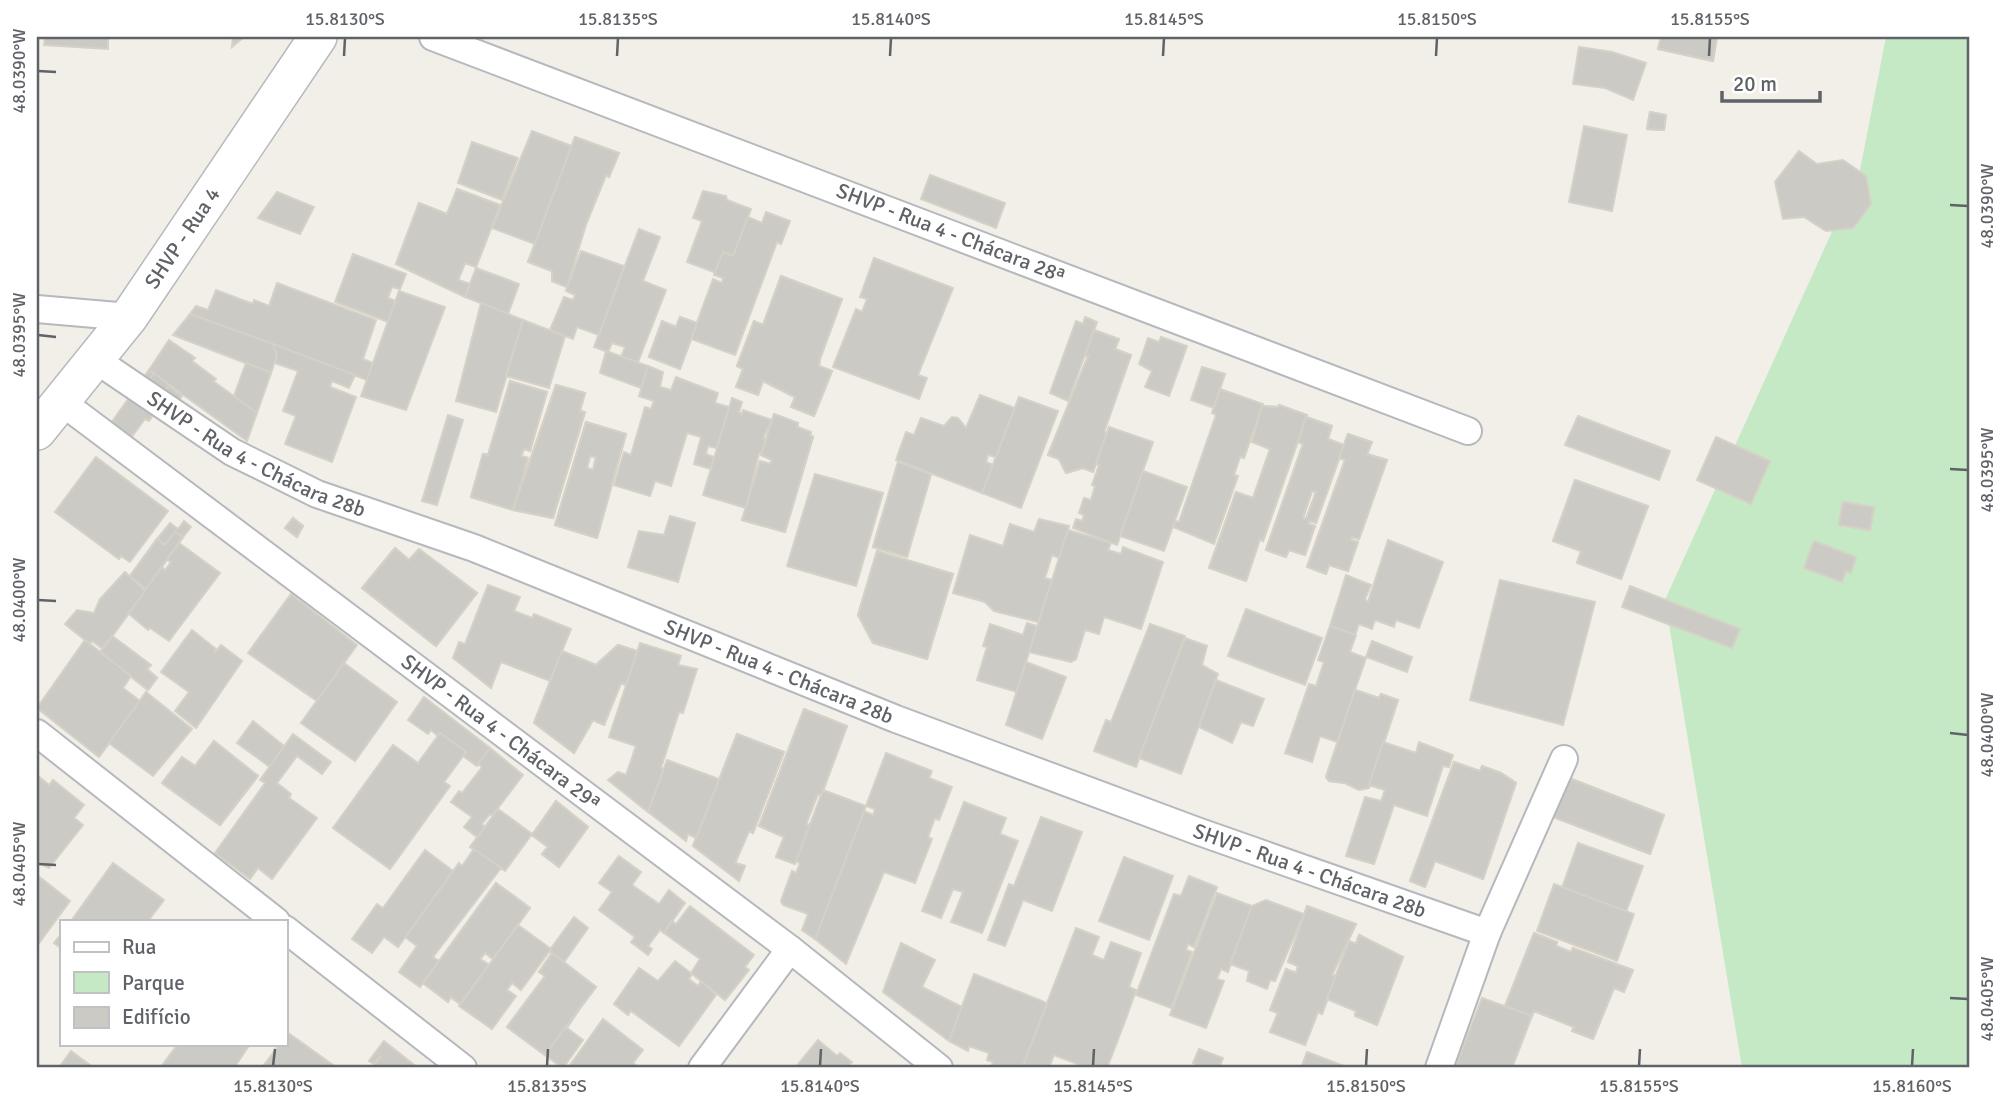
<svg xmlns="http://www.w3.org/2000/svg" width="2006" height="1105" font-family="Signika,sans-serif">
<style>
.green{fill:#c5e8c5}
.building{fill:#cccac5;stroke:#d6d1c6;stroke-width:2;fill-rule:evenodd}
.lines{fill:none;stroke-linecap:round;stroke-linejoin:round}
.street-casing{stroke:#b5b8bc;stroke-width:30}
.secondary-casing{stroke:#b6babf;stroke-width:40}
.street{stroke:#fff;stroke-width:26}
.secondary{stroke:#fff;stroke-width:37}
.ticks{fill:none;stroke:#5f6368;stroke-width:2.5}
.labels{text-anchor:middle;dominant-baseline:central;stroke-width:6;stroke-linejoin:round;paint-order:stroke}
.street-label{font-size:21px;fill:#5f6368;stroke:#fff}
.neatline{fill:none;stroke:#5f6368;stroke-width:2.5}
.ticks-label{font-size:18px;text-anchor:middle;fill:#5f6368}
</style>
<rect width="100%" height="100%" fill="#f1efe8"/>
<polygon class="green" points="1886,37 1969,37 1969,1068 1742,1068 1665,600 1860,170"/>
<g class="building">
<polygon points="45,37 108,37 108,49 44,45"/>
<polygon points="233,37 244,37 232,47"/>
<polygon points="1661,37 1717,37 1713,61 1658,49"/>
<polygon points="1661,37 1717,37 1713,61 1658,49"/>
<polygon points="1579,47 1612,52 1646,63 1633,100 1605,88 1573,84"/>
<polygon points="1650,112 1666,115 1664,130 1647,129"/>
<polygon points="1650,112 1666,115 1664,130 1647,129"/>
<polygon points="1584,126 1627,135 1612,211 1569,202"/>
<polygon points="532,131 572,146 535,244 492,228"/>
<polygon points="575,137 619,153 609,177 606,175 586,224 567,287 552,281 552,271 528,262"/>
<polygon points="575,137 619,153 609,177 606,175 586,224 567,287 552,281 552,271 528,262"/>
<polygon points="472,142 518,158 502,200 458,183"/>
<polygon points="1799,151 1817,164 1843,160 1866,176 1871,204 1853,228 1826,231 1804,217 1783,219 1775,182"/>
<polygon points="930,175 1005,203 996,228 921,199"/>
<polygon points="457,189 500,205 476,267 465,263 458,280 470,284 465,297 396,264 419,203 447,214"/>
<polygon points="457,189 500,205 476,267 465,263 458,280 470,284 465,297 396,264 419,203 447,214"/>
<polygon points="703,191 726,196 727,200 751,209 733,256 723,252 716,273 687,262 702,221 693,218"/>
<polygon points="277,192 314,207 300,234 258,218"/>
<polygon points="766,212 790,221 781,244 777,242 735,355 691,339 713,279 722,283 723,278 714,275 723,252 733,256 748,217 762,223"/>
<polygon points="639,229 660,237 643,281 666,290 638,362 621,357 625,347 612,343 608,352 594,347"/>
<polygon points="581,251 624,266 599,335 577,327 573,339 550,330 564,297 573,300 575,295 566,291"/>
<polygon points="353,254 406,274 400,289 392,287 388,298 396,301 388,322 335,302"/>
<polygon points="874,258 953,288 918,375 927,378 919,399 833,367 856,309 862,312 867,299 860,297"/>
<polygon points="476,268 519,284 508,314 465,297"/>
<polygon points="781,276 842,299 820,359 819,366 832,371 814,416 791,407 795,397 763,381 758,395 736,387 743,369 737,366 754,321 763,325"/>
<polygon points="781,276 842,299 820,359 819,366 832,371 814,416 791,407 795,397 763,381 758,395 736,387 743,369 737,366 754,321 763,325"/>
<polygon points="277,283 376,320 363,359 373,363 367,380 190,314 196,306 208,310 216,290 253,304 254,300 269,306"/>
<polygon points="399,291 445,307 406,410 361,396"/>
<polygon points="481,303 523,320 496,412 456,401"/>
<polygon points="190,314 273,344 277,355 271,373 173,335"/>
<polygon points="680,317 697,323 680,369 649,357 662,321 676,327"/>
<polygon points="680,317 697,323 680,369 649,357 662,321 676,327"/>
<polygon points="1085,317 1097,322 1068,401 1050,393 1076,321 1083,324"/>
<polygon points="523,320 565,336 549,388 506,376"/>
<polygon points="1094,330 1119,339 1115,349 1131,355 1104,432 1107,433 1093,472 1083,468 1066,473 1059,459 1048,455 1088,356 1085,356"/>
<polygon points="1094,330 1119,339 1115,349 1131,355 1104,432 1107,433 1093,472 1083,468 1066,473 1059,459 1048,455 1088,356 1085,356"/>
<polygon points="1161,337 1187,346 1169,396 1145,387 1152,371 1139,364 1148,338 1159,342"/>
<polygon points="169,340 195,358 192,361 216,379 213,381 257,413 247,441 149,370"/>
<polygon points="273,344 355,375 349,388 332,381 330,387 356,397 332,462 285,444 296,416 283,411 298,371 275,363 277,355"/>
<polygon points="606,351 648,366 641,388 600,373"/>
<polygon points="246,363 271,373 257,413 234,396"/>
<polygon points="648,366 663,372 660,387 671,390 676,377 718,393 715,403 729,407 717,448 708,446 706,454 714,457 711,469 694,464 701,437 687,433 671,486 655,481 650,496 614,485 624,452 631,455 645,407 651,409 654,401 639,396"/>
<polygon points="1202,367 1225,374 1214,408 1191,400"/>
<polygon points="149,370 182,396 179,400 168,393 149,421 145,419 130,439 111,423"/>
<polygon points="154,373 169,385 165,391 139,385 145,376 150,379"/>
<polygon points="154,373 169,385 165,391 139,385 145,376 150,379"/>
<polygon points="510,381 547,392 530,451 524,449 521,456 528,458 513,510 471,497 483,454 488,455"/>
<polygon points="510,381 547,392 530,451 524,449 521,456 528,458 513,510 471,497 483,454 488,455"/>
<polygon points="556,385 585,393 580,411 585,412 553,518 513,510"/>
<polygon points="556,385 585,393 580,411 585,412 553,518 513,510"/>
<polygon points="1220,389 1263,404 1244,458 1240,457 1234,475 1238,476 1214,544 1173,527 1175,521 1179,522 1216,415 1212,413"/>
<polygon points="980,395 1015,408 996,457 988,455 986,462 993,465 982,493 896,460 906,432 914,435 921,418 944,426 952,417 958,418 966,428"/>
<polygon points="1019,397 1058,411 1021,508 982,493"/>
<polygon points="732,398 742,402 739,412 742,414 743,410 772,420 764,436 765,443 762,454 759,453 746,508 703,495"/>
<polygon points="1279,405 1307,415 1263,541 1260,539 1246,581 1209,568 1236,492 1253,498 1270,449 1252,442 1262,406 1278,407"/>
<polygon points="1279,405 1307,415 1263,541 1260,539 1246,581 1209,568 1236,492 1253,498 1270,449 1252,442 1262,406 1278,407"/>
<polygon points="774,414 798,423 797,427 811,432 810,435 813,437 785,532 742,520 760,461 770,464 772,460 761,455"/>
<polygon points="774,414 798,423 797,427 811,432 810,435 813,437 785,532 742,520 760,461 770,464 772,460 761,455"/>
<polygon points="448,415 463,420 437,505 422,501"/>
<polygon points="1578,416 1670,451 1659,480 1565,445"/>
<path d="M1306 417 1332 426 1328 439 1344 445 1316 523 1310 521 1308 524 1315 526 1305 555 1289 550 1286 557 1266 550 1303 444 1298 442ZM1312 491 1316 492 1306 519 1303 518Z"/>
<path d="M1306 417 1332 426 1328 439 1344 445 1316 523 1310 521 1308 524 1315 526 1305 555 1289 550 1286 557 1266 550 1303 444 1298 442ZM1312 491 1316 492 1306 519 1303 518Z"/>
<path d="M586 422 626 434 597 538 555 525ZM590 456 596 457 593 470 587 468Z"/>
<path d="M586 422 626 434 597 538 555 525ZM590 456 596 457 593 470 587 468Z"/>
<polygon points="1109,427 1153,442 1117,545 1073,528 1076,519 1082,521 1084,515 1079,513 1084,498 1091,500 1095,486 1092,485 1099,465 1096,464"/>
<polygon points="1348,434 1372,442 1367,454 1387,460 1359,539 1352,537 1351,540 1358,542 1348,571 1329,565 1326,574 1307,567 1345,460 1339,458"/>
<polygon points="1348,434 1372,442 1367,454 1387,460 1359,539 1352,537 1351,540 1358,542 1348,571 1329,565 1326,574 1307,567 1345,460 1339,458"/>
<polygon points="1716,437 1770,461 1751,504 1697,480"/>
<polygon points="96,457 168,511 130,562 121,556 119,559 55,512"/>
<polygon points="898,462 931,474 907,557 873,547"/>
<polygon points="898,462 931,474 907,557 873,547"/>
<polygon points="1143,471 1187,487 1164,551 1120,536"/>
<polygon points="815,474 883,493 856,586 787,566"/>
<polygon points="1575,480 1648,506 1621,579 1577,563 1581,551 1553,541"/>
<polygon points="1575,480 1648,506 1621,579 1577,563 1581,551 1553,541"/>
<polygon points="1843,502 1874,507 1870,530 1839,525"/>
<polygon points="1843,502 1874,507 1870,530 1839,525"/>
<polygon points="670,516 695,523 678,582 628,567 639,531 664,535"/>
<polygon points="293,518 303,526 297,537 285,528"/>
<polygon points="293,518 303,526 297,537 285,528"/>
<polygon points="1039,519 1069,526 1059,558 1052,555 1045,578 1052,580 1038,622 994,611 985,602 953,593 970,535 1003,546 1010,524 1034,532"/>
<polygon points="184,521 191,527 183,537 175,532 165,545 157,539 170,523 178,529"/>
<polygon points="1068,530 1111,543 1108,550 1121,554 1123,547 1163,562 1141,629 1104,617 1099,634 1085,630 1076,659 1071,662 1029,652"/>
<polygon points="175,532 183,537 146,589 130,576 157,539 165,545"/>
<polygon points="175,532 183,537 146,589 130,576 157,539 165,545"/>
<polygon points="1388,540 1443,562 1419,628 1396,620 1394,627 1375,620 1372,629 1359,624 1355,635 1330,626 1346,575 1371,585 1365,599 1368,602"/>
<polygon points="1814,541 1856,557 1851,573 1846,571 1842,582 1804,568"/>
<polygon points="179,543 220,573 169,641 150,628 148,630 128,613 162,567 165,570 171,562 167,560"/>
<polygon points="395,548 409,560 419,549 477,593 436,646 362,588"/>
<polygon points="395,548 409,560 419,549 477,593 436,646 362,588"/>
<polygon points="877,551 953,574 927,659 873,643 858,615"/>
<polygon points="877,551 953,574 927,659 873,643 858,615"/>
<polygon points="125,572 145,591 103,649 92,641 90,644 65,624 77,610 94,613 100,599"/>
<polygon points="1500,580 1595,602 1563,725 1470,700"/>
<polygon points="488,585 520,597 514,611 532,618 534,614 571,629 550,681 501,662 491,688 453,658 459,642 465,644"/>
<polygon points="1630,586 1740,629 1732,648 1622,607"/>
<polygon points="291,594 357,645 317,701 248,653"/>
<polygon points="1246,609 1322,638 1305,685 1228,656"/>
<polygon points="1027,623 1037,626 1017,692 977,680 987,647 983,646 990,624 1023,635"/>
<polygon points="1150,624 1185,636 1136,767 1094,751 1106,720 1111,722"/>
<polygon points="1330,626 1356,635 1350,652 1366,658 1337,742 1320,736 1312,762 1285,753 1309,684 1316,686 1324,662 1318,660"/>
<polygon points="192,630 216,649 214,654 221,645 242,661 196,728 175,711 189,692 161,672"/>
<polygon points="112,636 151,665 147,669 157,678 148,690 100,652"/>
<polygon points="112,636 151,665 147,669 157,678 148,690 100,652"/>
<polygon points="1185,638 1207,646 1202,665 1218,674 1181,774 1139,758"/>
<polygon points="85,640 131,676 123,688 140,701 99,757 37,708"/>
<polygon points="1372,641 1412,657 1407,672 1366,657"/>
<polygon points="640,643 681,656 678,665 697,669 683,713 679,712 661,768 664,769 648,812 608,780 618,772 626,775 636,746 609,737"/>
<polygon points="618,645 637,651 626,685 621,683 604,725 593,720 574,753 534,723 562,651 596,665"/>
<polygon points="618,645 637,651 626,685 621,683 604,725 593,720 574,753 534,723 562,651 596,665"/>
<polygon points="1026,662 1066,677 1042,739 1006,725"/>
<polygon points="344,663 397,702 355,761 301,723"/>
<polygon points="1216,680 1264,699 1253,726 1241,722 1232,743 1199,727"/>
<polygon points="1355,690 1379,698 1381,694 1398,700 1369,788 1359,790 1345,783 1329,781 1326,777"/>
<polygon points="1355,690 1379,698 1381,694 1398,700 1369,788 1359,790 1345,783 1329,781 1326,777"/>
<polygon points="146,692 192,729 153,776 109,743"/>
<polygon points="424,697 490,748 477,766 463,756 466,752 440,733 438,736 431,730 428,734 408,720"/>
<polygon points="804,709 847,726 821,796 818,794 806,824 810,825 795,864 776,857 784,837 759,826"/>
<polygon points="804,709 847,726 821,796 818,794 806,824 810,825 795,864 776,857 784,837 759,826"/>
<polygon points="253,721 284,746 270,767 237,743"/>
<polygon points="440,733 466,752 444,782 450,786 390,869 333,828 393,745 418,763"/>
<polygon points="293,734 331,762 322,774 297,756 277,783 291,794 289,798 317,818 272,879 258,868 250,879 215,853 265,783 260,780"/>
<polygon points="737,734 784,752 753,833 749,831 735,863 745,866 739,881 693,846"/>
<polygon points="737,734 784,752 753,833 749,831 735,863 745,866 739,881 693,846"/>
<polygon points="214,741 258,776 220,825 162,783 182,757 195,766"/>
<polygon points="214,741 258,776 220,825 162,783 182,757 195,766"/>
<polygon points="1383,742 1416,753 1419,742 1453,755 1449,767 1443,766 1427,816 1394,805 1374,864 1346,856 1365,797 1381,801 1385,790 1369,785"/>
<polygon points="490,748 523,775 492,816 490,814 482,824 485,827 477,837 464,827 472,817 451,802 459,791 462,793 482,767 478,764"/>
<polygon points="886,753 932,771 929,778 952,787 939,820 935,818 928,837 932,839 915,883 884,872 846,964 815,939 864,811 873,815 875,809 866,806"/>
<polygon points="667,760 719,779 696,838 688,834 686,841 648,812"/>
<polygon points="1454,762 1480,771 1482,766 1501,773 1516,783 1483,879 1435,861 1425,887 1410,881"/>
<polygon points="1454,762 1480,771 1482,766 1501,773 1516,783 1483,879 1435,861 1425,887 1410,881"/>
<polygon points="37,775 49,785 53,780 84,805 74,818 83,825 49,868 37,862"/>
<polygon points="1569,778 1664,815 1650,854 1553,817"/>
<polygon points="1569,778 1664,815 1650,854 1553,817"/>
<polygon points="823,790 866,806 815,939 802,930 808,914 783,905 781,901 792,871 796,873 800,863 796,861"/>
<polygon points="556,801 588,827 559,867 542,854 548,847 532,835"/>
<polygon points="556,801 588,827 559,867 542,854 548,847 532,835"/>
<polygon points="964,802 1006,818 1000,834 1018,841 982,933 951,922 963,892 953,889 941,918 922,911"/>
<polygon points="498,809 532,834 505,871 470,847"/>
<polygon points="1041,817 1082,832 1052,911 1023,900 1005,946 988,940 1009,884 1014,886"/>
<polygon points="1578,843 1643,866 1626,912 1562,888"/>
<polygon points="474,849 501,868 433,957 439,961 420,987 399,972 417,946 405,937 459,863 462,866"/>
<polygon points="425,850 453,871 398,947 384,937 372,953 352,939 377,904 383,908"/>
<polygon points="619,856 641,872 632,885 659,904 669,890 685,903 664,933 660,930 648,946 652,949 648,955 631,942 635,937 599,910 612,892 599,883"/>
<polygon points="1124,857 1173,876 1149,940 1099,921"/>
<polygon points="113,863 164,900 148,921 71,921"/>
<polygon points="37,875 70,901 37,946"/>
<polygon points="1189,876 1217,887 1194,947 1188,944 1186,950 1192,952 1171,1008 1136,995 1174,894 1181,896"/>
<polygon points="496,883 530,908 493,959 485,953 480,959 489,965 460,1004 451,997 448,1002 423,983"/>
<polygon points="496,883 530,908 493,959 485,953 480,959 489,965 460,1004 451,997 448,1002 423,983"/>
<polygon points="1554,884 1634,914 1617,961 1537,931"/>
<polygon points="1217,893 1252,906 1228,972 1221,969 1217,979 1224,981 1206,1028 1170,1015"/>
<polygon points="1266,900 1304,914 1275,981 1270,980 1267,989 1247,981 1249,971 1230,964 1252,906"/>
<polygon points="690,906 754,955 745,967 749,970 725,1000 691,973 700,959 664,933 672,921 676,924"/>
<polygon points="1307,906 1356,924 1332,975 1336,976 1322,1014 1318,1012 1305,1045 1270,1032 1278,1013 1270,1010 1286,969 1296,973 1298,966 1288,962"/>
<polygon points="1307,906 1356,924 1332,975 1336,976 1322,1014 1318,1012 1305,1045 1270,1032 1278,1013 1270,1010 1286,969 1296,973 1298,966 1288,962"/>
<polygon points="574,917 588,928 564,962 549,951"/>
<polygon points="518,925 551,949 521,990 512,983 507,990 516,996 492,1029 459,1006"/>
<polygon points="1076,928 1099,937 1092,955 1104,960 1111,942 1141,953 1129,987 1136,990 1127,1016 1107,1068 1088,1068 1054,1055 1049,1068 1022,1068"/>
<polygon points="1534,933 1557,942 1556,946 1571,952 1573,948 1633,970 1624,992 1614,988 1593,1039 1572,1031 1574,1027 1534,1011 1532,1016 1505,1006"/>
<polygon points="1534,933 1557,942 1556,946 1571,952 1573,948 1633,970 1624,992 1614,988 1593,1039 1572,1031 1574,1027 1534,1011 1532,1016 1505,1006"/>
<polygon points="61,934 61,948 54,943"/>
<polygon points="1359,935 1403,957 1377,1025 1355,1016 1356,1011 1327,999 1349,941 1356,944"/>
<polygon points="1359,935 1403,957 1377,1025 1355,1016 1356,1011 1327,999 1349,941 1356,944"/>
<polygon points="901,943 935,960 922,987 962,1007 949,1041 883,992"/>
<polygon points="552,953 596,987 545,1055 507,1027 545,976 539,972"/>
<polygon points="552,953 596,987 545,1055 507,1027 545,976 539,972"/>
<polygon points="675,961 692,974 689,979 698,986 701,981 716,995 679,1046 631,1011 628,1015 614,1004 639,968 658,981"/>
<polygon points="974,974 1047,1003 1022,1068 991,1068 993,1062 987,1060 989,1053 969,1046 968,1051 949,1041"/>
<polygon points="1482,998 1532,1016 1512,1068 1455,1068"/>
<polygon points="584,1002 567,1028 583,1040 563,1068 545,1055"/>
<polygon points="603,1019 643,1050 633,1063 640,1068 568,1068"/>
<polygon points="288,1033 337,1068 262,1068 280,1044 285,1044"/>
<polygon points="288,1033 337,1068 262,1068 280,1044 285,1044"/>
<polygon points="818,1040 837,1056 840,1053 852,1062 849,1065 853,1068 795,1068"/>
<polygon points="384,1041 418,1068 372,1068 381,1056 374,1064 369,1061"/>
<polygon points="178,1044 250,1044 234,1068 160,1068"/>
<polygon points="1199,1049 1223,1058 1219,1068 1197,1068 1198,1065 1193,1063"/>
<polygon points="71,1051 94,1068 59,1068"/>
<polygon points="1307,1052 1349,1068 1301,1068"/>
</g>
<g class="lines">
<defs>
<g id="street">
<polyline points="433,37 1468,431"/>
<polyline points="37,309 129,317"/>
<path id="s1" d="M96 360 232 452 317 494 474 548 896 719 1197 831 1487 933"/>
<polyline points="59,400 790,949 939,1068"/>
<polyline points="37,733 276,921"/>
<polyline points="285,929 463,1068"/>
<polyline points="702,1068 790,949"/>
<polyline points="1439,1068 1487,933 1564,759"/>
</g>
<g id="secondary">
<path id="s2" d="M37 431 129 317 318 37"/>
</g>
</defs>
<use href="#street" class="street-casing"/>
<use href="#secondary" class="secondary-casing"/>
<use href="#street" class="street"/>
<use href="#secondary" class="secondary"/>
</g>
<path class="ticks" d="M344 56 345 38M617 56 618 38M890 56 891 38M1163 56 1164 38M1436 56 1437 38M1709 56 1710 38M38 71 56 72M1950 205 1968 206M38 335 56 337M1950 469 1968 470M38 600 56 601M1950 733 1968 735M38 864 56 865M1950 998 1968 999M273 1066 275 1049M547 1066 548 1049M820 1066 821 1049M1093 1066 1094 1049M1366 1066 1367 1049M1639 1066 1640 1049M1912 1066 1913 1049"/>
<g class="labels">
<g class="street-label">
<text transform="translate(951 233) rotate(21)">SHVP - Rua 4 - Chácara 28ª</text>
<text stroke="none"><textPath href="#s2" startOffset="242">SHVP - Rua 4</textPath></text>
<text stroke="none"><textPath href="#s1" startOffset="187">SHVP - Rua 4 - Chácara 28b</textPath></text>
<text stroke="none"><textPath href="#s1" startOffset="754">SHVP - Rua 4 - Chácara 28b</textPath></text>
<text transform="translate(501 732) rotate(37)">SHVP - Rua 4 - Chácara 29ª</text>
<text stroke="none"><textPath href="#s1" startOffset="1321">SHVP - Rua 4 - Chácara 28b</textPath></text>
</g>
</g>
<rect width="2006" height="1105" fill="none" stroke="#ffffff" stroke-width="77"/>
<rect x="60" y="920" width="228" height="126" fill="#ffffff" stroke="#bfc1c3" stroke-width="2"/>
<rect x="74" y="942" width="35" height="10" fill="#ffffff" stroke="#bfc1c3" stroke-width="2"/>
<text x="122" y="954" font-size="21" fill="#5f6368">Rua</text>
<rect x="74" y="972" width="35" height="21" fill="#c5e8c5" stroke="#bfc1c3" stroke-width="2"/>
<text x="122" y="990" font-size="21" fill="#5f6368">Parque</text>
<rect x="74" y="1007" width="35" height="21" fill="#cccac5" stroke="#bfc1c3" stroke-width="2"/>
<text x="122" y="1024" font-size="21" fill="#5f6368">Edifício</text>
<path d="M1722 91v10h98v-10" fill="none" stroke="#5f6368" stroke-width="3.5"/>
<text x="1733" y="91" font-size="21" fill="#5f6368" stroke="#ffffff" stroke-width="5" paint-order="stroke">20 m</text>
<rect x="38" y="38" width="1930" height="1028" class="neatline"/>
<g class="ticks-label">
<text x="345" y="25">15.8130°S</text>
<text x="618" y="25">15.8135°S</text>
<text x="891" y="25">15.8140°S</text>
<text x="1164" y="25">15.8145°S</text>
<text x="1437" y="25">15.8150°S</text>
<text x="1710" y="25">15.8155°S</text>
<text transform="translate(19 71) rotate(-90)" y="6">48.0390°W</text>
<text transform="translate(1987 206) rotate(-90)" y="6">48.0390°W</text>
<text transform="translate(19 335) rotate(-90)" y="6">48.0395°W</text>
<text transform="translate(1987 470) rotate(-90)" y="6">48.0395°W</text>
<text transform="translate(19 600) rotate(-90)" y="6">48.0400°W</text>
<text transform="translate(1987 735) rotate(-90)" y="6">48.0400°W</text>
<text transform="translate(19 864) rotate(-90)" y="6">48.0405°W</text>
<text transform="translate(1987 999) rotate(-90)" y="6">48.0405°W</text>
<text x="273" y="1092">15.8130°S</text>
<text x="547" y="1092">15.8135°S</text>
<text x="820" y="1092">15.8140°S</text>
<text x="1093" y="1092">15.8145°S</text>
<text x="1366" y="1092">15.8150°S</text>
<text x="1639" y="1092">15.8155°S</text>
<text x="1912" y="1092">15.8160°S</text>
</g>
</svg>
